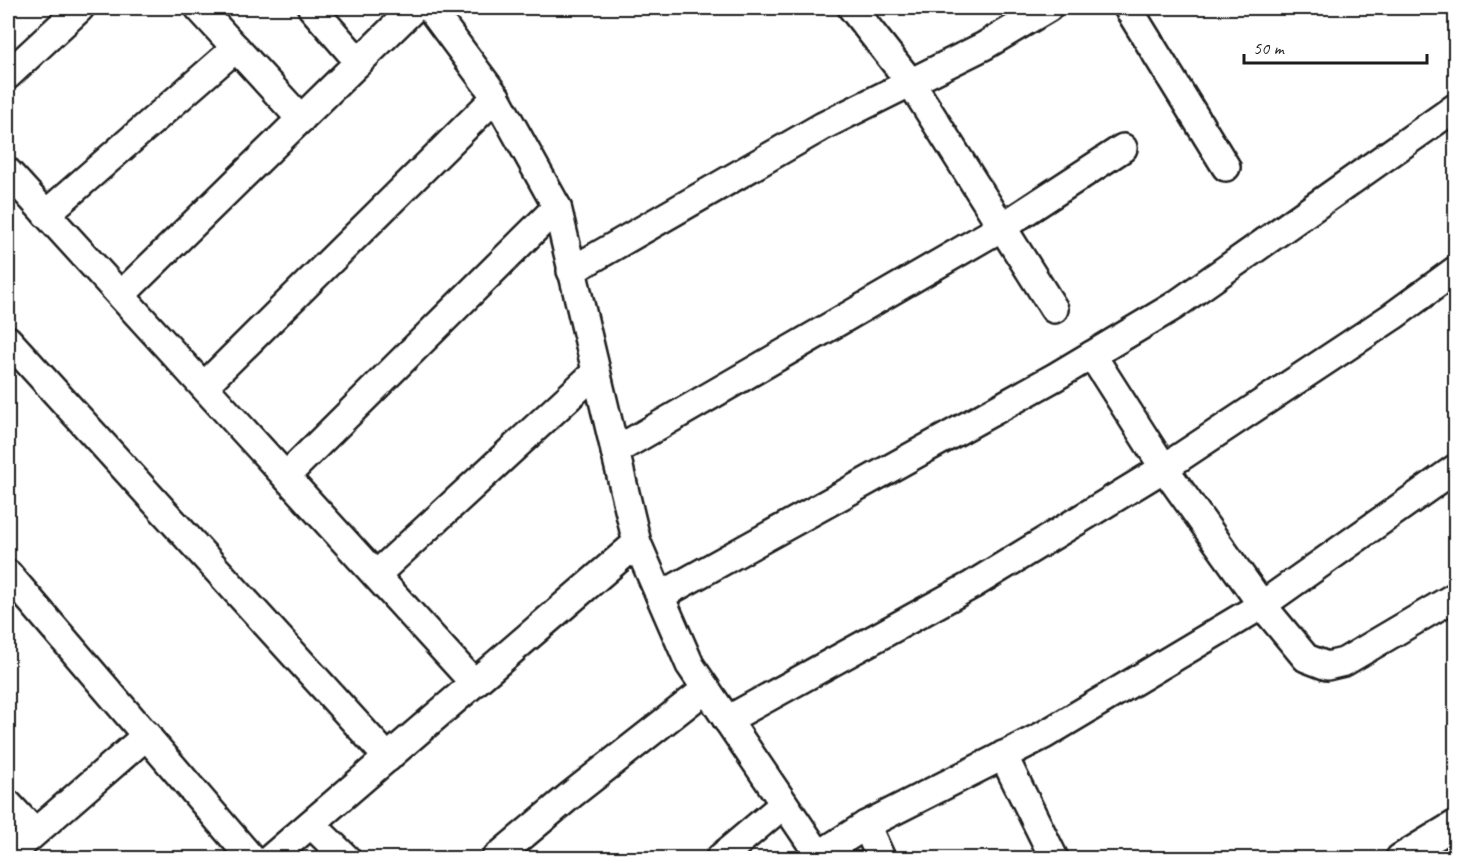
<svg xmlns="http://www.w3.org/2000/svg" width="1463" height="866" font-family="Caveat,sans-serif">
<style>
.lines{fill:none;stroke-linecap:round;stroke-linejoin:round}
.minor-casing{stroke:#1c1c1c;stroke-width:32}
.minor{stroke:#fff;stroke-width:27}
</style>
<rect width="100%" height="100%" fill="#fff"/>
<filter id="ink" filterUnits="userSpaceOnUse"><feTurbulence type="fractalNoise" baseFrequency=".0167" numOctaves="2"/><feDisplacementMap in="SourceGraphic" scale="12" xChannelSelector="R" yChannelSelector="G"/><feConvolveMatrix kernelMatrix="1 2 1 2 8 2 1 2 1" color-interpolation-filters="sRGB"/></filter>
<g filter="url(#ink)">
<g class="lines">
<defs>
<g id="minor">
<polyline points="199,8 301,119"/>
<polyline points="312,8 359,62"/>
<polyline points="430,8 496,97 557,207 637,543 690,665 819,855 866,825 1044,735 1262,605 1306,658 1327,666 1344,662 1456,596"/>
<polyline points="852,8 911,83 1054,309"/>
<polyline points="1128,8 1226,167"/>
<polyline points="8,75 80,8"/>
<polyline points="8,172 474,683"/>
<polyline points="46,214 236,48"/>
<polyline points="571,271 823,126 984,46 1048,8"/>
<polyline points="121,295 414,8"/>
<polyline points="8,340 388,758"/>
<polyline points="1092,355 1164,468 1262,605 1456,468"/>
<polyline points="204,386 496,97"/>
<polyline points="615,451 1002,227 1123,148"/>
<polyline points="286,476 557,207"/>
<polyline points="8,574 251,858"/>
<polyline points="376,575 596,372"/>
<polyline points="660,596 1055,377 1174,306 1456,107"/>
<polyline points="727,720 972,585 1164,468 1393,316 1456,270"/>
<polyline points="1003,755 1054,858"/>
<polyline points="8,804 34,832"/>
<polyline points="311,824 346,858"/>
<polyline points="866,825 881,858"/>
<polyline points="8,856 147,735"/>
<polyline points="271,858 637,543"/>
<polyline points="496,858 571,795 706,689"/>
<polyline points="720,858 784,804"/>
<polyline points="1400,858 1456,824"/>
</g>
</defs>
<use href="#minor" class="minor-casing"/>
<use href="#minor" class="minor"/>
</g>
</g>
<rect width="1463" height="866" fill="none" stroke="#fff" stroke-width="30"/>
<rect x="15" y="15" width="1433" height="836" fill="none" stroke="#1c1c1c" stroke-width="2" filter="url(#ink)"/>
<path d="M1244 54v9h183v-9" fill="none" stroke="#1c1c1c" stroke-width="3"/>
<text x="1253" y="54" font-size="18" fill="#1c1c1c" stroke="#ffffff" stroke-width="4.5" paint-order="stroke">50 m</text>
</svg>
